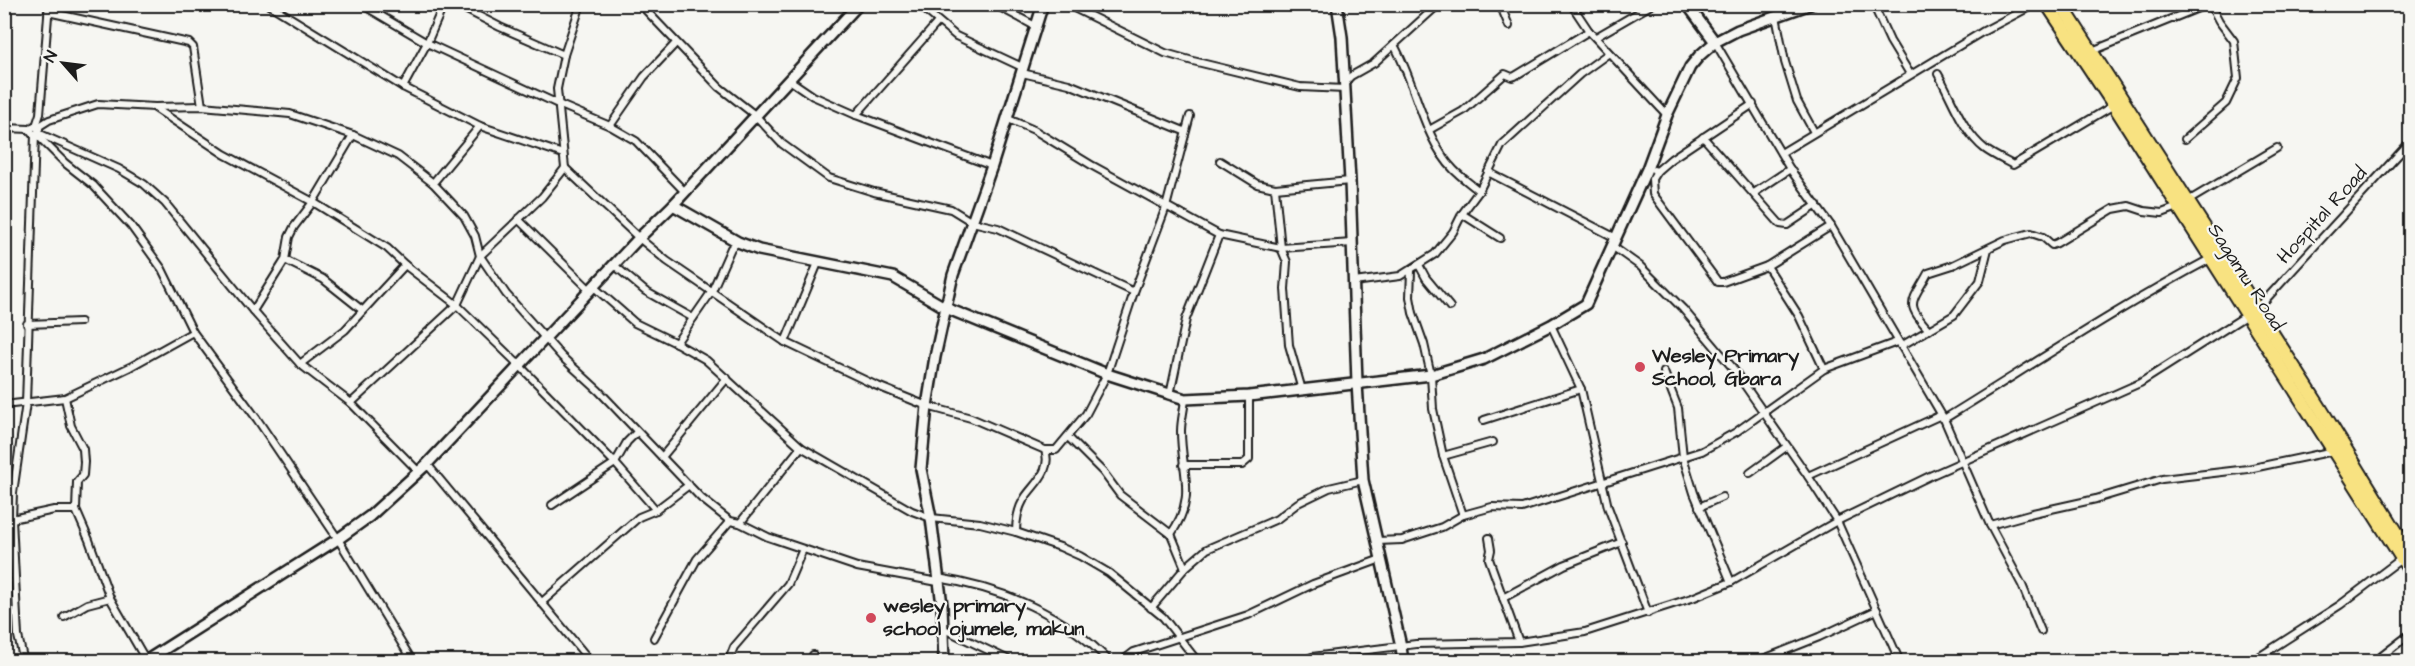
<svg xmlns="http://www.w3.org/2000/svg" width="2415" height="666" font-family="'Architects Daughter',sans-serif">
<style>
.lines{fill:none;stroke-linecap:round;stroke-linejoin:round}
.street-casing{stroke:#1c1c1c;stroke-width:10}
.secondary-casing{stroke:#1c1c1c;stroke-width:14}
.highway-casing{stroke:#1c1c1c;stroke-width:16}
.street{stroke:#f6f6f2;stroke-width:6}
.secondary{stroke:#f6f6f2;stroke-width:9}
.highway{stroke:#f8e281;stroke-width:12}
.poi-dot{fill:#d1495b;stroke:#f6f6f2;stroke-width:2}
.labels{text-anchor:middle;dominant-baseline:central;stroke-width:4.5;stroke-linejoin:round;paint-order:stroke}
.street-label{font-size:20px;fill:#1c1c1c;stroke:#f6f6f2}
.poi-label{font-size:20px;font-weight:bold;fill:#1c1c1c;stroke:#f6f6f2;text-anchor:start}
</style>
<rect width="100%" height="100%" fill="#f6f6f2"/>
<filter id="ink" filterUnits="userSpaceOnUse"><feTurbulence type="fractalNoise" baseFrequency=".0167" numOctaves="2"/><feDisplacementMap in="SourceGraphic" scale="12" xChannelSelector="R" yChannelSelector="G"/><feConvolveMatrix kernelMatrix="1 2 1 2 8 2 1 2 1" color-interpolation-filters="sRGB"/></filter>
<g filter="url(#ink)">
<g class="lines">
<defs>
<g id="street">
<polyline points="268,4 403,87 480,126 563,154"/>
<polyline points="361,4 427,43 558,104 610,126 636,141 685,192"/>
<polyline points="455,4 500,27 564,55"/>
<polyline points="640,4 719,87 755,115 781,143 829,178 874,192 951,209 972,222 998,228 1134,292"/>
<polyline points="918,4 956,36 1022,67"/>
<polyline points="994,4 1035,26"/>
<polyline points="1066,4 1165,53 1193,61 1300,87 1345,89 1347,80 1351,76 1374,63 1439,4"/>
<polyline points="1500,4 1509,26"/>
<polyline points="1571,4 1589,31 1667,115"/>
<polyline points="1873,4 1890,41 1910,74"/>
<polyline points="2406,4 2410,13"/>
<polyline points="48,12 189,43 193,47 202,106"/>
<polyline points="1776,16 1785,62 1797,101 1814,132"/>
<polyline points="1596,37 1653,4"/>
<polyline points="1715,42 1790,169 1831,226 1944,419 1990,525 2022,585 2041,631"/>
<path d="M1394 45C1416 84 1424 140 1454 170 1462 178 1471 184 1479 191"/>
<polyline points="2092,51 2208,4"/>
<polyline points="1022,73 1069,84 1184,131"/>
<path d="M1938 74C1952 98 1962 131 1985 149 1993 155 2004 160 2013 165L2114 105"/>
<polyline points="788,79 813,96 856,115 992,166"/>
<polyline points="403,87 427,43 444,4"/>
<polyline points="155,108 224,154 313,202 387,248 405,265 457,305 520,366 615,463 656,510"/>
<polyline points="856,115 938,22"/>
<polyline points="1006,118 1034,130 1093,166 1219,235 1281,248 1352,243"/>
<polyline points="36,126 40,114 49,4"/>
<polyline points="610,126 644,77 676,43"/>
<polyline points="38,127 49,120 98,104 155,107 202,106 290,114 353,135 398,156 433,183 464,216 475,236 480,256 506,294 562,357 599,391 701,498 730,521 740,523 768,537 857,567 938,582"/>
<polyline points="4,128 30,129"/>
<polyline points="39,129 34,126 30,130 33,134 38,133 119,169 144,184 165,203 253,311 300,364 351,403 419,472"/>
<polyline points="1429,130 1463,111 1505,74 1512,77 1515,76 1589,31"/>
<polyline points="36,134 65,163 93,185 131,226 162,269 193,332 257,419 338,539 413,662"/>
<polyline points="1703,137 1780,224 1787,225 1817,205"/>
<polyline points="2185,139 2226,103 2238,78 2234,41 2219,21 2210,4"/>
<polyline points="1781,153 1982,32 2035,4"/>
<polyline points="1220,161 1257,184 1275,188 1350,181"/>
<polyline points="565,168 639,238 667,261 785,342 875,385 927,406 971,418 1045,450 1056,450 1086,414 1107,374 1134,292 1166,207 1190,116"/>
<polyline points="1654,170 1657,171 1671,159 1753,104"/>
<polyline points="1657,171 1652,179 1653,194 1718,282 1723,282 1767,266 1831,226"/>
<polyline points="1488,172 1616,238"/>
<polyline points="433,183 480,126"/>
<polyline points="1275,188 1281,248 1287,262 1285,289 1289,345 1302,390"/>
<polyline points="1754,193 1790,169"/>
<polyline points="2188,201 2277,148"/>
<polyline points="1462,214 1500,238"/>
<polyline points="518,219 590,290"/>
<polyline points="1612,246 1640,266 1683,309 1732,367 1808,476 1837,521 1900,662"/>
<polyline points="285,260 323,279 362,310"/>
<polyline points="614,265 645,291 693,318"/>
<polyline points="1419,265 1426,278 1450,307"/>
<polyline points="1767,266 1799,316 1824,369"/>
<polyline points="1411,271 1410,297 1413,313 1424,344 1431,375 1433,409 1443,456 1463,515"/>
<polyline points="1354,282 1400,276 1435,254 1453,232 1462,214 1479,191 1502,145 1580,74 1609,53"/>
<polyline points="594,287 635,323 676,343 706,360 801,447 912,511 931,518 980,523 1016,532 1060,547 1080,556 1109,573 1163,617 1198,662"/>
<polyline points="2257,309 2410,142"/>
<polyline points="253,311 285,260 289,237 294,227 313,202 353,135"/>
<polyline points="27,324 80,322"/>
<polyline points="1551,325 1581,389 1608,507 1648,613"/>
<path d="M1929 330C1904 303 1912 303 1928 273L1953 265 2005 240 2031 233 2043 237 2052 245 2057 243 2113 209 2129 206 2144 211 2162 213 2178 207"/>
<polyline points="785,342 818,263"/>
<polyline points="676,343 712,291 731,248 738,242"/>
<polyline points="1901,346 1954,315 1980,281 1988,249"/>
<polyline points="300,364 345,330 405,265"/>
<polyline points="1664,372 1678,408 1683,457 1694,493 1731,582"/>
<polyline points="1170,395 1186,319 1219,235"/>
<polyline points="65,398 71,426 83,449 84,462 83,475 77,482 76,510 89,540 110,598 147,662"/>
<polyline points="351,403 457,305 480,256 542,197 565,168 557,89 564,55 581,4"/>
<polyline points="4,405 65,398 130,367 193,332"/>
<path d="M1944 419C2032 365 2119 307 2210 259"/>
<polyline points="1484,420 1581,389"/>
<polyline points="1068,437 1103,472 1120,495 1171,534 1185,568"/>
<polyline points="1443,456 1493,442"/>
<polyline points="662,457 727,378"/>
<polyline points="427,464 591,662"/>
<polyline points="1183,465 1242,465 1249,459 1249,396"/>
<polyline points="1750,473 1786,447"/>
<polyline points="1808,476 1941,415 1942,418"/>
<polyline points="552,505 615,463 627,442 637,432"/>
<polyline points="1699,507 1722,497"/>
<polyline points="12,519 54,510 76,510"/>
<polyline points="740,523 801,447"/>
<polyline points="1990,525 2033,513 2096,499 2162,479 2248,469 2334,451"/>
<path d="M1016 532C1016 519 1018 507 1026 496 1036 482 1052 470 1045 450"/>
<path d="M1171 534C1198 495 1181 473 1181 431 1181 421 1184 410 1185 399"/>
<polyline points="1489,538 1491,550 1489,559 1519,642"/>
<polyline points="1377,541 1402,540 1442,527 1463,515 1492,507 1522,508 1702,451 1736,432 1824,369 1897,342"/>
<path d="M938 578C1001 588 1065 614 1110 662"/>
<polyline points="1503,598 1564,565 1622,542"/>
<polyline points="541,603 639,517 656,510 689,485"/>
<polyline points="1151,608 1185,568 1207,549 1277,519 1298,503 1329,488 1363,480"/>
<polyline points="4,617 16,613"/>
<polyline points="64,617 87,604 110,598"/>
<polyline points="944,629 1013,662"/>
<polyline points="654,638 697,559 730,521"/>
<polyline points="24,662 18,636 12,519 13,493 26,403 35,134"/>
<polyline points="728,662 734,647 788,584 803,549"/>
<polyline points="812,662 813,655"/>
<polyline points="1121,662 1134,652 1248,615 1313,584 1381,559"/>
<polyline points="1301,662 1312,657 1416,644 1519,642 1585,632 1692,598 1731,582 1837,521 1932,475 2140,383 2247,315"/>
<polyline points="1756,662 1819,637 1877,610"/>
<polyline points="2251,662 2340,605 2401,559"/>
<polyline points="2374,662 2410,634"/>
</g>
<g id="secondary">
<polyline points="1337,4 1342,37 1350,181 1357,383 1363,480 1401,646 1403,662"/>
<polyline points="1687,4 1715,42"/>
<polyline points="673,205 738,242 759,250 893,277 946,308 1107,374 1185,399 1249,396 1431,375 1484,359 1551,325 1586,304 1647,169 1667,115 1690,67 1699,56 1715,42 1738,30 1811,4"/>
<polyline points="144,662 338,539 370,516 427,464 639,238 673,205 859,4"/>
<polyline points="944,662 942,605 931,518 921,469 927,406 935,357 953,275 992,166 1043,4"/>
</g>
<g id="highway">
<polyline points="2047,4 2114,105 2410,571"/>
<polyline points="2061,4 2319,406 2410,554"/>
</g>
</defs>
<use href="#street" class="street-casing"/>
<use href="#secondary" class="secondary-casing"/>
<use href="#highway" class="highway-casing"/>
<use href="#street" class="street"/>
<use href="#secondary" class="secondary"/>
<use href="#highway" class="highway"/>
</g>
</g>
<g class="poi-dot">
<circle cx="1640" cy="367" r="6"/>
<circle cx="871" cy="618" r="6"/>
</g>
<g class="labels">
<g class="street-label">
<text transform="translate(2322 215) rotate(-48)">Hospital Road</text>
<text transform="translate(2246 277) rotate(57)">Sagamu Road</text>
</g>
<g class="poi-label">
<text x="1652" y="356">Wesley Primary<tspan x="1652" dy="23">School, Gbara</tspan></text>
<text x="883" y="606">wesley primary<tspan x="883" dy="23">school ojumele, makun</tspan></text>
</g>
</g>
<rect width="2415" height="666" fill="none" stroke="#f6f6f2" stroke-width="24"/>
<rect x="12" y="12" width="2391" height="642" fill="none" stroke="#1c1c1c" stroke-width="2" filter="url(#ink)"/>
<g transform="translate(63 63) rotate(298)" stroke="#f6f6f2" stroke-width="4.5" paint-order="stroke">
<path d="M0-4.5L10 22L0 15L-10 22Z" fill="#1c1c1c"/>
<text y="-9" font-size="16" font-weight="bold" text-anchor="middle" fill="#1c1c1c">N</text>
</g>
</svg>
